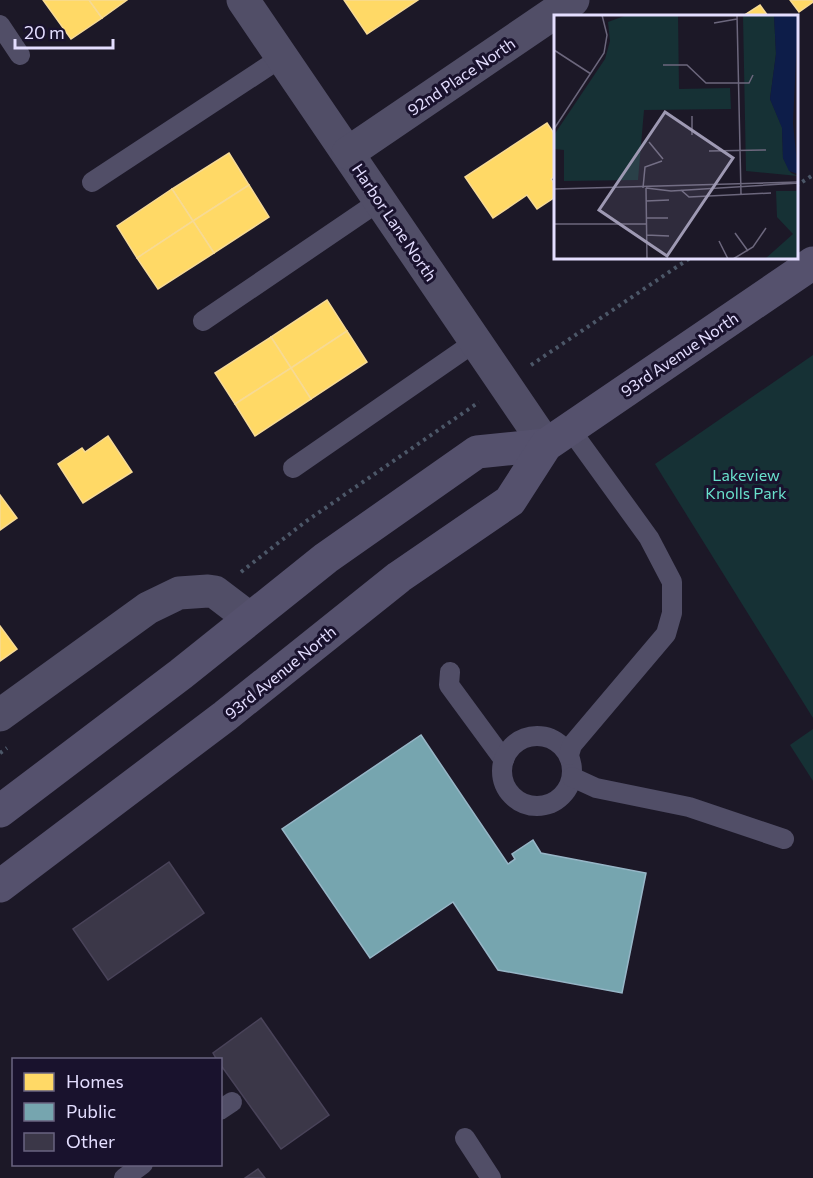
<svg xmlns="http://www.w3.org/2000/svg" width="813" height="1178" font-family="Commissioner,sans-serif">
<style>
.green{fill:#163135}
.homes{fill:#ffd966;stroke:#f7da94;stroke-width:1.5}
.public{fill:#76a5af;stroke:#97b6c7;stroke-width:1.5}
.building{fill:#3b3748;stroke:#494359;stroke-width:1.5}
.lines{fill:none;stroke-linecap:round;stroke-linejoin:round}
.path{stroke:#4c5768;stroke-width:4;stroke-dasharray:3 4.5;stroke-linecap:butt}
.service{stroke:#514e67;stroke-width:20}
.minor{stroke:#514e67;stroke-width:33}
.secondary{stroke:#55516d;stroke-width:33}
.labels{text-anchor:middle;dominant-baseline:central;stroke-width:6;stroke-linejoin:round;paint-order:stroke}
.street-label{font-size:16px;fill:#e4deff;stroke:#19122d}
.park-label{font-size:16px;fill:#69e0cc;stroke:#19122d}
.inset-road{fill:none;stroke:#6c677d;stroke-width:1.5}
.view{fill:#9e99b3;fill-opacity:0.15;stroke:#9e99b3;stroke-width:3}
.inset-edge{fill:none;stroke:#e4deff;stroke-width:3}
</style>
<rect width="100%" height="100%" fill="#1c1827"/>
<g class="green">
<polygon points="813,355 813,718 655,464"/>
<polygon points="813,729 813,781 790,745"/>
</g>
<g class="homes">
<polygon points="43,0 89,0 102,18 71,39"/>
<polygon points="89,0 127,0 102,18"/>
<polygon points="344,0 418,0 367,34"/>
<polygon points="790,0 813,0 813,2 799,12"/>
<polygon points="760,5 768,16 743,16"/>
<polygon points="547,123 555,135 555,176 551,179 555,185 555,197 537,209 527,195 493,218 465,177"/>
<polygon points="229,153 249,185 193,221 172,189"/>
<polygon points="249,185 269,217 214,253 193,221"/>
<polygon points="172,189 193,221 137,258 117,226"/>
<polygon points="193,221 214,253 158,289 137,258"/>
<polygon points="327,300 347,331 291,368 271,337"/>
<polygon points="347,331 367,362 311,399 291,368"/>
<polygon points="271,337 291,368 235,404 215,373"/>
<polygon points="291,368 311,399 255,436 235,404"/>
<polygon points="108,436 132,472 83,503 58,464 82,448 85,452"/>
<polygon points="0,495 17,518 0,530"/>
<polygon points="0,626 17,649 0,661"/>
</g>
<polygon class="public" points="421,735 508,864 515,859 512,854 533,840 541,853 646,873 622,993 498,970 453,902 370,958 282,829"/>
<g class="building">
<polygon points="169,862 204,913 108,980 73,929"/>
<polygon points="261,1018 329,1115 281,1149 220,1064 220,1060 217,1060 213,1053"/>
<polygon points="258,1169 265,1178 245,1178"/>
</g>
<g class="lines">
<g class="path">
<polyline points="796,186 813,175"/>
<polyline points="531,365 690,258"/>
<polyline points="241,572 305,522 479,402"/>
<polyline points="0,753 7,748"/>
</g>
<g class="service">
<polyline points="0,25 20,55"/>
<polyline points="92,182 282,57"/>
<polyline points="203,321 381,200"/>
<polyline points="293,468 475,342"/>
<polyline points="450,672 449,685 504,760"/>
<circle cx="537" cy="771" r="35"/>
<polyline points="569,755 572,745 666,634 672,613 672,582 649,538 570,429"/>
<polyline points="572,777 596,788 689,807 784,839"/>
<polyline points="220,1110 232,1102"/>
<polyline points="465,1138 491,1178"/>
<polyline points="124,1178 143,1164"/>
</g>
<g class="minor">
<polyline points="243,0 546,445"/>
<polyline points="348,153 573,0"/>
<polyline points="0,715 148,608 179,593 208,591 215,592 249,618"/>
</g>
<g class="secondary">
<polyline points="0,811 181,674 326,558 477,452 546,445"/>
<polyline points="0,886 225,716 399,577 510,501 546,445 813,263"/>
</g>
</g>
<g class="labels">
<g class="street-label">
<text transform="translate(461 76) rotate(-34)">92nd Place North</text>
<text transform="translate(395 222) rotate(56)">Harbor Lane North</text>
<text transform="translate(679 354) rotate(-34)">93rd Avenue North</text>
<text transform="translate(280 672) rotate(-39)">93rd Avenue North</text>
</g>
<g class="park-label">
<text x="746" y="474">Lakeview<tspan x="746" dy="18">Knolls Park</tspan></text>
</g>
</g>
<g transform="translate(554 15)">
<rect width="244" height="244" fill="#1c1827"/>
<path d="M73 0H124L125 74 176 73 177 94 90 95 84 165 10 166V135L0 134V120L51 44 56 26 54 7ZM189 0H220L222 39 216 84 228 112 229 143 237 158 244 161 192 156ZM222 176H244V244H211L239 219 223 202Z" fill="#163135"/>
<path d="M220 0H244L239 108 244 159 235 156 229 143 228 113 216 84 222 39Z" fill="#0d1d49"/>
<path class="inset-road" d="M183 0 187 179M160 8 183 4M0 35 37 59M109 50H133L152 68H195L199 60M0 114 50 38 53 20 48 0M138 120V101M95 127 109 144M155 136 212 135M89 173 91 152 108 146M92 173 93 244M92 173 117 176 245 168M0 174 245 167M127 175 135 182 217 178M92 186 115 185M92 203H114M0 209H92M181 218 194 236M92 220 115 221M165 226 174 244M179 244 199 232 212 213"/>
<path class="view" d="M111 97 179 143 113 241 45 195Z"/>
<rect width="244" height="244" class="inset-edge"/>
</g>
<rect x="12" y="1058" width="210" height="108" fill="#19122d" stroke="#6a6481" stroke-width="1.5"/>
<rect x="24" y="1073" width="30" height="18" fill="#ffd966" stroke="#6a6481" stroke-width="1.5"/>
<text x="66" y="1088" font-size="18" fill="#e4deff">Homes</text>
<rect x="24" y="1103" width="30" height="18" fill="#76a5af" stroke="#6a6481" stroke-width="1.5"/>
<text x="66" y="1118" font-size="18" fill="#e4deff">Public</text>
<rect x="24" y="1133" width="30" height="18" fill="#3b3748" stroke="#6a6481" stroke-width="1.5"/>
<text x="66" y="1148" font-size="18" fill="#e4deff">Other</text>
<path d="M15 39v9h98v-9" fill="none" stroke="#e4deff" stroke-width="3"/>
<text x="24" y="39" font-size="18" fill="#e4deff" stroke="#19122d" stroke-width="4.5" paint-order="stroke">20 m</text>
</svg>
